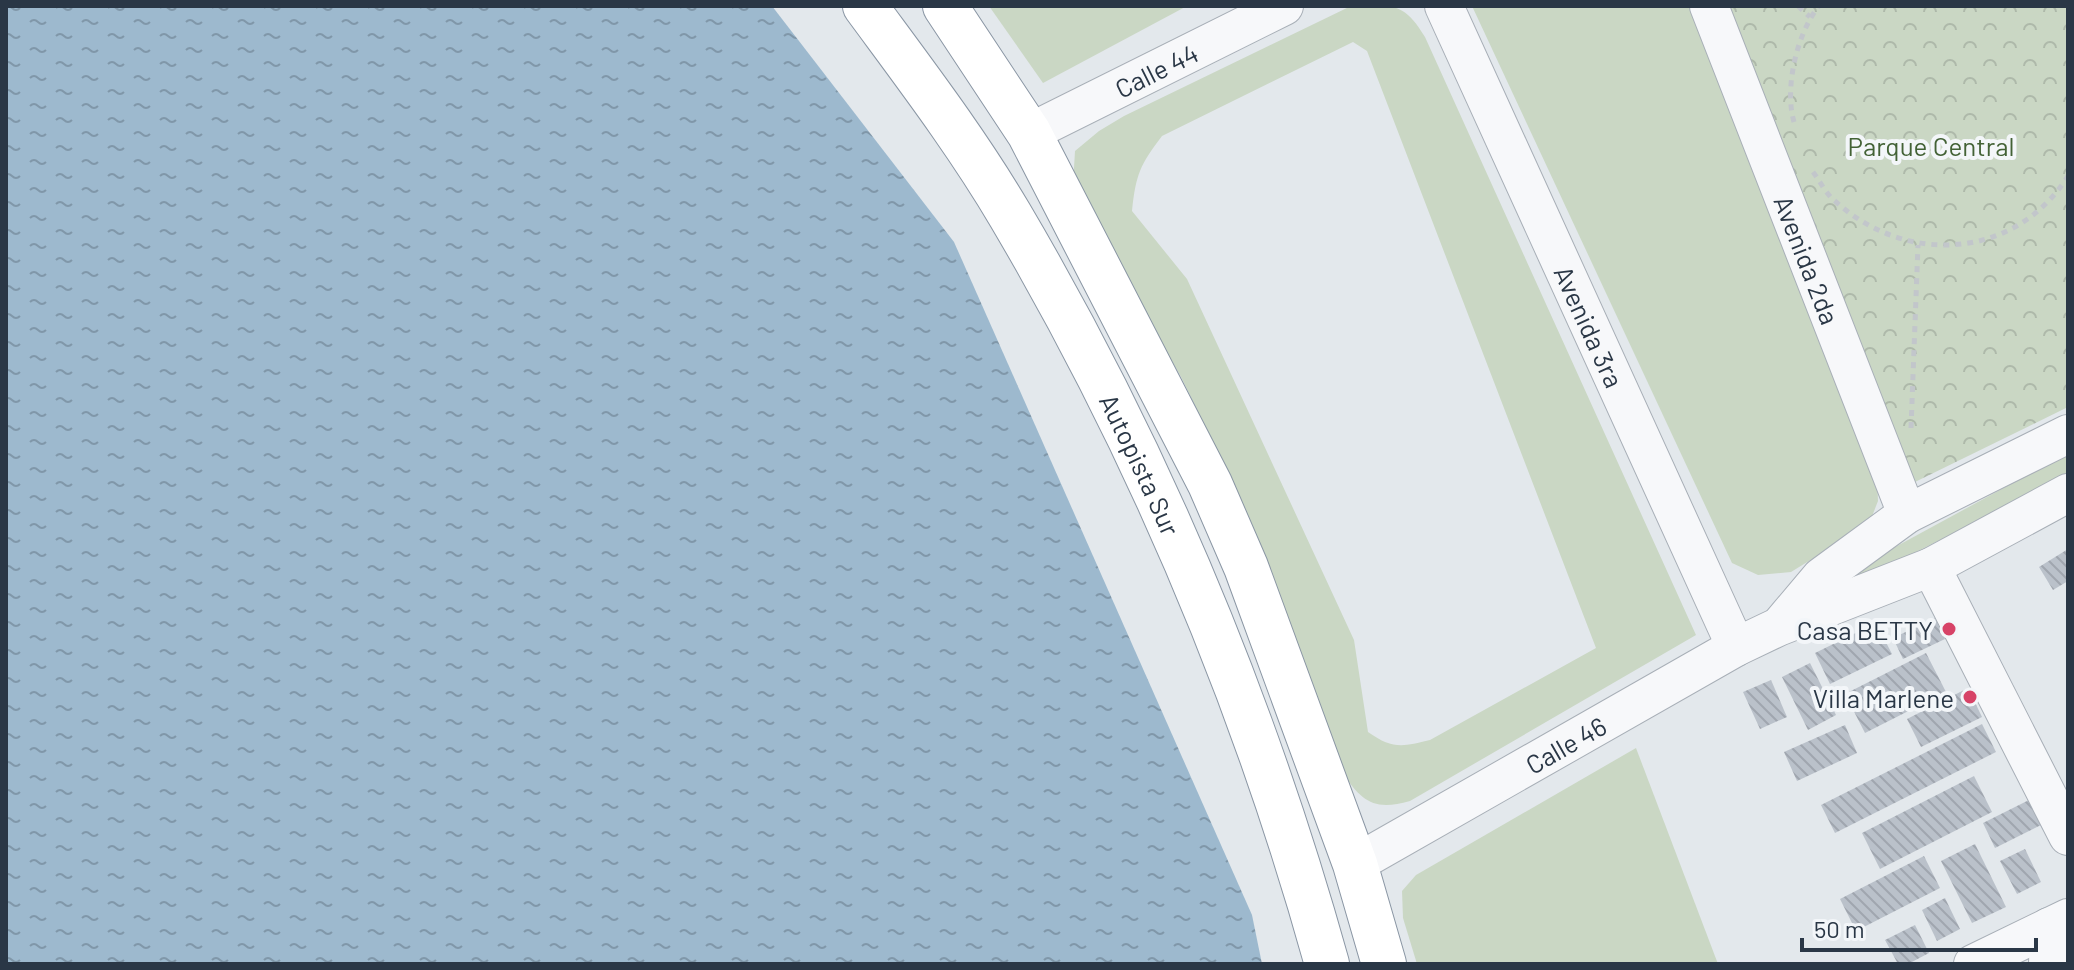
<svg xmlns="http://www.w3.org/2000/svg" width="2074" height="970" font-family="Barlow,sans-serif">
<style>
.grass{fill:#cad7c4;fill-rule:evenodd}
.forest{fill:url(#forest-crowns)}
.water{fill:url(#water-ripples)}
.building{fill:url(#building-back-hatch)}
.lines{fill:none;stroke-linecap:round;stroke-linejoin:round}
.minor-casing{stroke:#a8afb7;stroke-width:40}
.highway-casing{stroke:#8a96a4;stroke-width:46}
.path{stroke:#c2c6cb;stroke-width:5;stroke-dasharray:6 6;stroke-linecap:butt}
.minor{stroke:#f7f8fa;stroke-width:38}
.highway{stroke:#fff;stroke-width:44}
.poi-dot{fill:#d74367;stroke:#f3f6f9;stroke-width:3}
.labels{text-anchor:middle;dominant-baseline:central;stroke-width:8;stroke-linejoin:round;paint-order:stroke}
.street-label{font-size:26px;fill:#2a3746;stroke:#f3f6f9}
.park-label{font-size:26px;fill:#436236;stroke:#f3f6f9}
.poi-label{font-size:26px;fill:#2a3746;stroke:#f3f6f9;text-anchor:end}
</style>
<defs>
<pattern id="forest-crowns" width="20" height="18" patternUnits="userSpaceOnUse" patternTransform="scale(2)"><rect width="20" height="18" fill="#cad7c4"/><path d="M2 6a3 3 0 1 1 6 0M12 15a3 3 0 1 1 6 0" fill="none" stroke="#aeb9aa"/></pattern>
<pattern id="water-ripples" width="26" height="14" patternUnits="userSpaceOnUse" patternTransform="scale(2)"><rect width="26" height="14" fill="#9db9ce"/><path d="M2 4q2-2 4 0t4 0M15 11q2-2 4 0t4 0" fill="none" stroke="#8097a9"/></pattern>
<pattern id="building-back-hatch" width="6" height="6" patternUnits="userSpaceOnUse" patternTransform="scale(2)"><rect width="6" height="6" fill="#bac1ca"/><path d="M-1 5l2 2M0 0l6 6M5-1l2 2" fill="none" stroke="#a0a6af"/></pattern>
</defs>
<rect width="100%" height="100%" fill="#e3e8ec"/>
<g class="grass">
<polygon points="989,6 1187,6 1043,83"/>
<path d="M1351 6C1392 6 1403 0 1425 37L1696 635 1410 801C1374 811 1362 802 1342 772L1230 476 1181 377 1073 185 1075 151 1099 131 1124 116ZM1353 42 1367 51 1596 648 1430 740C1402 747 1392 749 1368 732L1354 640 1187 279 1132 211C1136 174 1140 165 1162 136Z"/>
<polygon points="1472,6 1690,6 1877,477 1878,501 1869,524 1791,572 1758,575 1732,563"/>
<polygon points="2068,453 2068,475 1863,579 1855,580 1851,571"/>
<polygon points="1636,748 1718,964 1417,964 1403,918 1402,891 1416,875"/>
</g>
<polygon class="forest" points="1729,6 2068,6 2068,407 1915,482"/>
<polygon class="water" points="6,6 772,6 954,242 1252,915 1262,964 6,964"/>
<g class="building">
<polygon points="2068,549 2068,581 2053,590 2039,567"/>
<polygon points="1935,618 1945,639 1903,659 1893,638"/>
<polygon points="1876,623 1892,654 1830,684 1815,653"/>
<polygon points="1926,653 1946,692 1865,733 1845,694"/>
<polygon points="1810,663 1836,715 1808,730 1782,677"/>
<polygon points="1771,680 1787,717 1760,729 1743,692"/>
<polygon points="1968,688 1982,717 1921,747 1907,719"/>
<polygon points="1982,724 1996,752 1835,833 1821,805"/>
<polygon points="1845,725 1857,753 1797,781 1784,752"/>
<polygon points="1974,776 1992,812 1880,869 1862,833"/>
<polygon points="2029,800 2041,825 1995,848 1983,823"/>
<polygon points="1975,844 2006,907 1972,923 1941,861"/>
<polygon points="2025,849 2041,882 2017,894 2000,861"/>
<polygon points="1924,856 1940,888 1856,931 1840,899"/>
<polygon points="1945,898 1960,929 1937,941 1922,910"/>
<polygon points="1915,925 1929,953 1908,964 1898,964 1885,940"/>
</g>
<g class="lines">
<defs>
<g id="minor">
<path id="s1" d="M1444 6 1736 647"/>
<path id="s2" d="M1709 6 1907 514"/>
<path id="s3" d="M1029 133 1284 6"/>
<polyline points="1931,567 2068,836"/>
<polyline points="1783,622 1821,577 1907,514 2068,434"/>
<path id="s4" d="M1355 864 1736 647 1778 627 1931 567 2068 493"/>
<polyline points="1973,964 2068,918"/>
<polyline points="2048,964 2049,927"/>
</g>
<g id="highway">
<path id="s5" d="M865 6C915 74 967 142 1010 215 1148 449 1254 702 1327 964"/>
<polyline points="945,6 1029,133 1210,484 1246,567 1355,864 1384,964"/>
</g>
</defs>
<use href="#minor" class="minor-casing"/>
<use href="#highway" class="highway-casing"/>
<g class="path">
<polyline points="1798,6 1810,17"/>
<polyline points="2067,6 2068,7"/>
<path d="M1794 122C1784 88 1797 33 1819 6"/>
<path d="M1813 172C1820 181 1826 194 1835 201 1906 266 2015 260 2068 176"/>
<polyline points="1911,428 1918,245"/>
</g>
<use href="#minor" class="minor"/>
<use href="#highway" class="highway"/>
</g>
<g class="poi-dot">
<circle cx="1949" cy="629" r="8"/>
<circle cx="1970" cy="697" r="8"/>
</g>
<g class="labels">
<g class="street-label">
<text stroke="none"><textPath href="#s3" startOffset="142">Calle 44</textPath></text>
<text stroke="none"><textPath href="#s2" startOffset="272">Avenida 2da</textPath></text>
<text stroke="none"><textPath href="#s1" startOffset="352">Avenida 3ra</textPath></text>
<text stroke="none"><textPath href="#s5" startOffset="536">Autopista Sur</textPath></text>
<text stroke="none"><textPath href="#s4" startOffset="242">Calle 46</textPath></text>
</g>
<g class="park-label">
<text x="1931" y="145">Parque Central</text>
</g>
<g class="poi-label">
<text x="1933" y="629">Casa BETTY</text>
<text x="1954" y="697">Villa Marlene</text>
</g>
</g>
<rect width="2074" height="970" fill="none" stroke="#2a3746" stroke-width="16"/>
<path d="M1802 938v12h234v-12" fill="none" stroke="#2a3746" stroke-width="4"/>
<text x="1814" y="938" font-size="24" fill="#2a3746" stroke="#f3f6f9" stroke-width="6" paint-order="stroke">50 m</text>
</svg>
